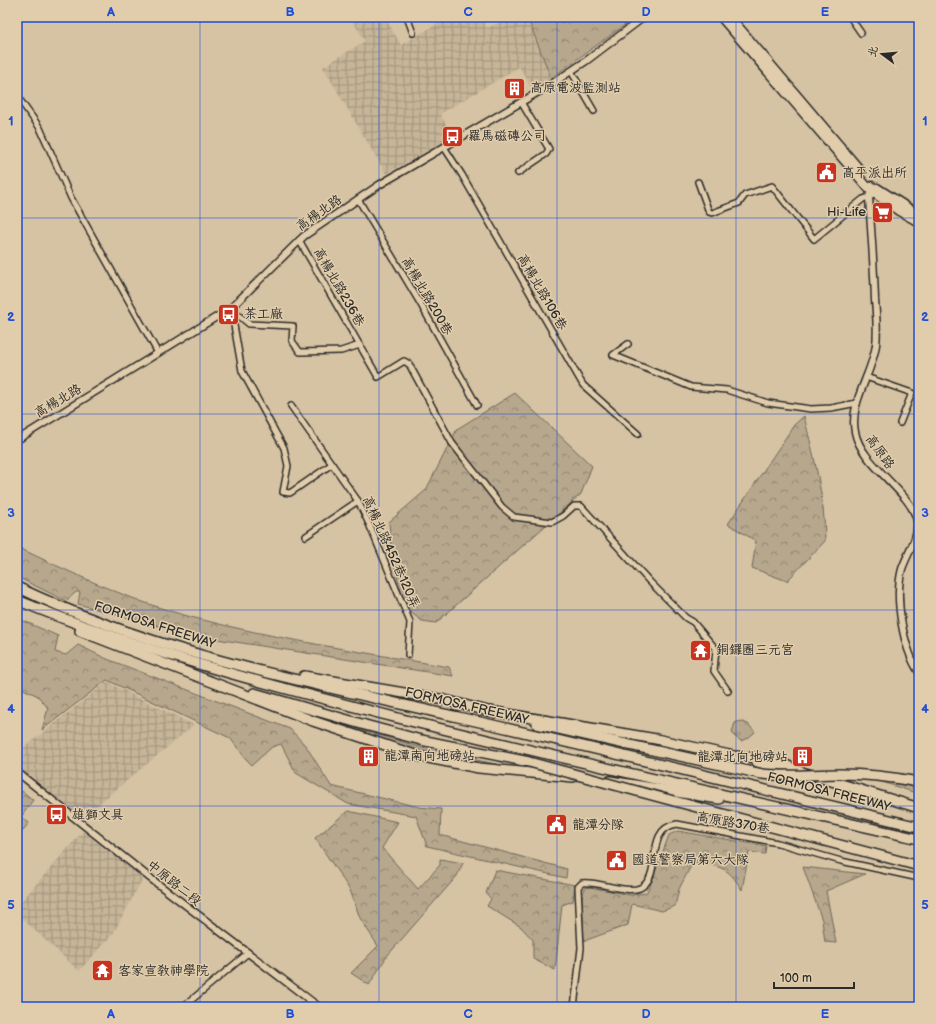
<svg xmlns="http://www.w3.org/2000/svg" width="936" height="1024" font-family="'Balsamiq Sans','LXGW WenKai TC',sans-serif">
<style>
.industrial{fill:url(#industrial-grid)}
.grass{fill:url(#grass-tufts);stroke:#70695c}
.forest{fill:url(#forest-crowns);stroke:#70695c}
.lines{fill:none;stroke-linecap:round;stroke-linejoin:round}
.minor-casing{stroke:#2b2b2b;stroke-width:8}
.tertiary-casing{stroke:#2b2b2b;stroke-width:9}
.primary-casing{stroke:#2b2b2b;stroke-width:11}
.motorway-casing{stroke:#2b2b2b;stroke-width:12}
.minor{stroke:#e1cdab;stroke-width:5}
.tertiary{stroke:#e1cdab;stroke-width:6}
.primary{stroke:#e1cdab;stroke-width:8}
.motorway{stroke:#e1cdab;stroke-width:9}
.motorway-bridge-casing{stroke:#2b2b2b;stroke-width:12;stroke-linecap:butt}
.motorway-bridge{stroke:#e1cdab;stroke-width:9}
.grid{fill:none;stroke:#1d4ed8;stroke-width:1;stroke-opacity:0.55}
.labels{text-anchor:middle;dominant-baseline:central;stroke-width:3;stroke-linejoin:round;paint-order:stroke}
.poi-label{font-size:13px;fill:#2b2b2b;stroke:#e1cdab;text-anchor:start}
.street-label{font-size:13px;fill:#2b2b2b;stroke:#e1cdab}
.neatline{fill:none;stroke:#1d4ed8;stroke-width:1.5}
.grid-label{font-size:13px;text-anchor:middle;font-weight:bold;fill:#1d4ed8}
</style>
<defs>
<pattern id="industrial-grid" width="8" height="8" patternUnits="userSpaceOnUse"><rect width="8" height="8" fill="#c6b598"/><path d="M0 4h8M4 0v8" fill="none" stroke="#a1937c"/></pattern>
<pattern id="grass-tufts" width="24" height="20" patternUnits="userSpaceOnUse"><rect width="24" height="20" fill="#b6a78d"/><path d="M3 7l-1-3M5 7V3M7 7l1-3M15 17l-1-3M17 17v-4M19 17l1-3" fill="none" stroke="#948873"/></pattern>
<pattern id="forest-crowns" width="20" height="18" patternUnits="userSpaceOnUse"><rect width="20" height="18" fill="#b6a78d"/><path d="M2 6a3 3 0 1 1 6 0M12 15a3 3 0 1 1 6 0" fill="none" stroke="#948873"/></pattern>
</defs>
<rect width="100%" height="100%" fill="#d6c3a3"/>
<filter id="ink" filterUnits="userSpaceOnUse"><feTurbulence type="fractalNoise" baseFrequency=".025" numOctaves="2"/><feDisplacementMap in="SourceGraphic" scale="8" xChannelSelector="R" yChannelSelector="G"/><feConvolveMatrix kernelMatrix="1 2 1 2 8 2 1 2 1" color-interpolation-filters="sRGB"/></filter>
<g filter="url(#ink)">
<g class="industrial">
<polygon points="350,17 385,17 401,45 449,17 481,17 487,28 510,17 522,17 530,24 551,78 533,89 519,67 440,114 453,137 386,174 323,67 365,41"/>
<polygon points="107,682 194,725 83,817 17,768 17,753"/>
<polygon points="83,831 143,878 113,934 79,971 17,914 17,906"/>
</g>
<g class="grass">
<polygon points="289,708 426,749 505,766 419,753"/>
<polygon points="740,721 748,724 755,732 748,738 741,741 734,736 732,732 735,723"/>
</g>
<g class="forest">
<polygon points="522,17 636,17 551,78 530,24"/>
<polygon points="515,393 592,466 581,494 436,623 422,621 406,609 392,558 389,522 426,490 457,429"/>
<path d="M804 416C814 457 825 498 825 541L787 581 752 568 756 541 728 524 794 425Z"/>
<path d="M17 547C74 574 130 601 191 617 275 639 362 652 449 667L453 676 191 635 78 604 80 592H76L66 601 17 577Z"/>
<polygon points="17,618 58,636 55,652 66,655 78,645 107,659 290,729 306,746 331,786 419,807 441,809 440,835 567,869 566,878 427,846 416,816 348,804 296,773 281,744 272,747 252,765 246,759 230,738 107,680 42,730 48,708 38,696 17,686"/>
<polygon points="866,769 884,777 919,787 919,794 873,779"/>
<polygon points="22,791 33,800 21,817 29,823 17,837 17,802"/>
<polygon points="348,811 398,822 382,848 418,889 440,865 440,859 463,863 457,876 387,956 369,985 351,973 378,946 360,918 350,890 315,838"/>
<path d="M678 831 766 846 765 854 749 852 742 890C727 865 720 867 693 862L679 889 675 906 662 911 632 904 628 925 584 941 582 897 585 888 590 887 630 895 646 893 650 886 669 835Z"/>
<polygon points="803,867 865,874 826,891 836,943 825,942 822,920"/>
<polygon points="495,870 575,885 573,901 562,905 555,970 533,959 533,940 521,927 487,906 491,899 486,893"/>
</g>
<g class="lines">
<defs>
<g id="minor">
<polyline points="407,17 413,33"/>
<polyline points="850,17 861,33"/>
<polyline points="571,71 594,111"/>
<polyline points="17,96 40,128 71,198 158,353"/>
<polyline points="444,147 462,175 583,385 638,434"/>
<polyline points="518,173 546,154 549,149 521,102"/>
<polyline points="698,182 709,212 712,213 739,203 745,195 772,186 814,239 863,199 872,196"/>
<polyline points="358,199 420,303 477,405"/>
<polyline points="299,240 378,377 404,361 409,364 452,443 502,507 514,517 552,522 563,516 574,506 581,506 650,582 686,618 693,622 716,649 714,671 728,691"/>
<polyline points="231,308 242,371 284,448 288,466 283,492 290,493 332,464"/>
<polyline points="231,309 249,324 293,326 292,341 300,352 341,351 360,345"/>
<polyline points="628,344 613,355 691,387 727,390 768,403 811,409 831,408 857,403"/>
<polyline points="866,377 912,393 900,423"/>
<polyline points="291,406 358,501 369,524 410,622 408,655"/>
<polyline points="306,536 358,501"/>
<polyline points="183,1007 248,953"/>
<path d="M574 1007 581 948 578 887 582 883C598 881 627 894 640 888 664 876 643 829 677 824L778 843 841 861 919 878"/>
</g>
<g id="tertiary">
<path d="M872 185 869 197C871 231 874 265 875 300 876 314 878 330 876 345 872 375 849 402 855 432 861 465 912 492 917 521 919 538 907 554 902 569 894 598 903 648 919 672"/>
<polyline points="17,440 231,308 304,236 379,185 547,87 586,61 644,17"/>
<polyline points="17,772 150,878 319,1007"/>
</g>
<g id="primary">
<polyline points="721,17 870,190 899,211 919,222"/>
<polyline points="730,17 860,170"/>
<polyline points="877,188 919,215"/>
</g>
<g id="motorway">
<path d="M17 587C154 653 310 683 458 717 612 752 765 790 919 827"/>
<path d="M17 600C142 652 272 686 402 719 574 762 747 800 919 839"/>
<polyline points="80,631 313,721 418,756 479,768 573,777"/>
<polyline points="304,676 445,700 496,713"/>
<polyline points="254,693 365,725"/>
<polyline points="490,711 656,739 734,756 773,759 799,771 919,808"/>
<polyline points="537,724 625,744"/>
<polyline points="757,762 787,770"/>
<polyline points="610,781 719,799"/>
<polyline points="674,801 919,866"/>
</g>
</defs>
<use href="#minor" class="minor-casing"/>
<use href="#tertiary" class="tertiary-casing"/>
<use href="#primary" class="primary-casing"/>
<use href="#motorway" class="motorway-casing"/>
<use href="#minor" class="minor"/>
<use href="#tertiary" class="tertiary"/>
<use href="#primary" class="primary"/>
<use href="#motorway" class="motorway"/>
<defs>
<g id="motorway-bridge">
<polyline points="365,725 421,740 529,762 674,801"/>
<path d="M625 744 762 774C788 777 813 774 839 774 866 774 892 777 918 782"/>
</g>
</defs>
<use href="#motorway-bridge" class="motorway-bridge-casing"/>
<use href="#motorway-bridge" class="motorway-bridge"/>
</g>
</g>
<path class="grid" d="M200 17V1007M379 17V1007M557 17V1007M736 17V1007M17 218H919M17 414H919M17 610H919M17 806H919"/>
<defs>
<symbol id="building-square" viewBox="-11 -11 22 22"><rect x="-9" y="-9" width="18" height="18" rx="4" fill="#c8321e" stroke="#e1cdab"/><path d="M-4-6H4V6H1V3H-1V6H-4ZM-2.5-4.3h1.7v1.8h-1.7ZM.8-4.3h1.7v1.8H.8ZM-2.5-1h1.7V.8h-1.7ZM.8-1h1.7V.8H.8Z" fill="#fff"/></symbol>
<symbol id="bus-square" viewBox="-11 -11 22 22"><rect x="-9" y="-9" width="18" height="18" rx="4" fill="#c8321e" stroke="#e1cdab"/><path d="M-5-6H5V4H4V6H2V4H-2V6H-4V4H-5ZM-3.5-4V0h7V-4ZM-3.5 1.2v1.5H-2V1.2ZM2 1.2v1.5H3.5V1.2Z" fill="#fff"/></symbol>
<symbol id="civic-square" viewBox="-11 -11 22 22"><rect x="-9" y="-9" width="18" height="18" rx="4" fill="#c8321e" stroke="#e1cdab"/><path d="M-.6-6.5H3V-4.5H.6V-3L4-1V1h2V6H-6V1h2V-1L-.6-3ZM-1.2 2.5V6h2.4V2.5Z" fill="#fff"/></symbol>
<symbol id="supermarket-square" viewBox="-11 -11 22 22"><rect x="-9" y="-9" width="18" height="18" rx="4" fill="#c8321e" stroke="#e1cdab"/><path d="M-6-5.5h2.5l.6 2H6L4.5 2H-2.5L-4.4-4H-6ZM-1.5 3.2a1.3 1.3 0 1 0 .1 0ZM3 3.2a1.3 1.3 0 1 0 .1 0Z" fill="#fff"/></symbol>
<symbol id="temple-square" viewBox="-11 -11 22 22"><rect x="-9" y="-9" width="18" height="18" rx="4" fill="#c8321e" stroke="#e1cdab"/><path d="M0-6L5-2H3V0L6.5 2.5H4V6H1.5V3h-3V6H-4V2.5H-6.5L-3 0V-2H-5Z" fill="#fff"/></symbol>
</defs>
<g fill-rule="evenodd">
<use href="#building-square" x="502" y="76" width="25" height="25"/>
<use href="#bus-square" x="440" y="124" width="25" height="25"/>
<use href="#civic-square" x="814" y="160" width="25" height="25"/>
<use href="#supermarket-square" x="870" y="200" width="25" height="25"/>
<use href="#bus-square" x="216" y="302" width="25" height="25"/>
<use href="#temple-square" x="688" y="638" width="25" height="25"/>
<use href="#building-square" x="356" y="744" width="25" height="25"/>
<use href="#building-square" x="790" y="744" width="25" height="25"/>
<use href="#bus-square" x="44" y="802" width="25" height="25"/>
<use href="#civic-square" x="544" y="812" width="25" height="25"/>
<use href="#civic-square" x="604" y="848" width="25" height="25"/>
<use href="#temple-square" x="90" y="958" width="25" height="25"/>
</g>
<g class="labels">
<g class="poi-label">
<text x="530" y="88">高原電波監測站</text>
<text x="468" y="136">羅馬磁磚公司</text>
<text x="842" y="173">高平派出所</text>
<text x="866" y="212" text-anchor="end">Hi-Life</text>
<text x="244" y="314">茶工廠</text>
<text x="716" y="650">銅鑼圈三元宮</text>
<text x="384" y="756">龍潭南向地磅站</text>
<text x="788" y="757" text-anchor="end">龍潭北向地磅站</text>
<text x="72" y="815">雄獅文具</text>
<text x="572" y="825">龍潭分隊</text>
<text x="632" y="860">國道警察局第六大隊</text>
<text x="118" y="971">客家宣教神學院</text>
</g>
<g class="street-label">
<text transform="translate(319 213) rotate(-35)">高楊北路</text>
<text transform="translate(339 287) rotate(60)">高楊北路236巷</text>
<text transform="translate(542 292) rotate(60)">高楊北路106巷</text>
<text transform="translate(427 296) rotate(60)">高楊北路200巷</text>
<text transform="translate(58 401) rotate(-31)">高楊北路</text>
<text transform="translate(880 452) rotate(54)">高原路</text>
<text transform="translate(391 552) rotate(66)">高楊北路452巷120弄</text>
<text transform="translate(155 625) rotate(18)">FORMOSA FREEWAY</text>
<text transform="translate(467 706) rotate(13)">FORMOSA FREEWAY</text>
<text transform="translate(829 792) rotate(14)">FORMOSA FREEWAY</text>
<text transform="translate(733 823) rotate(10)">高原路370巷</text>
<text transform="translate(174 883) rotate(38)">中原路二段</text>
</g>
</g>
<rect width="936" height="1024" fill="none" stroke="#e1cdab" stroke-width="44"/>
<g transform="translate(882 54) rotate(286)" stroke="#e1cdab" stroke-width="3" paint-order="stroke">
<path d="M0-3L7 15L0 10L-7 15Z" fill="#2b2b2b"/>
<text y="-6" font-size="11" font-weight="bold" text-anchor="middle" fill="#2b2b2b">北</text>
</g>
<path d="M774 982v6h80v-6" fill="none" stroke="#2b2b2b" stroke-width="2"/>
<text x="780" y="982" font-size="12" fill="#2b2b2b" stroke="#e1cdab" stroke-width="3" paint-order="stroke">100 m</text>
<rect x="22" y="22" width="892" height="980" class="neatline"/>
<g class="grid-label">
<text x="111" y="16">A</text>
<text x="290" y="16">B</text>
<text x="468" y="16">C</text>
<text x="646" y="16">D</text>
<text x="825" y="16">E</text>
<text x="11" y="125">1</text>
<text x="925" y="125">1</text>
<text x="11" y="321">2</text>
<text x="925" y="321">2</text>
<text x="11" y="517">3</text>
<text x="925" y="517">3</text>
<text x="11" y="713">4</text>
<text x="925" y="713">4</text>
<text x="11" y="909">5</text>
<text x="925" y="909">5</text>
<text x="111" y="1018">A</text>
<text x="290" y="1018">B</text>
<text x="468" y="1018">C</text>
<text x="646" y="1018">D</text>
<text x="825" y="1018">E</text>
</g>
</svg>
